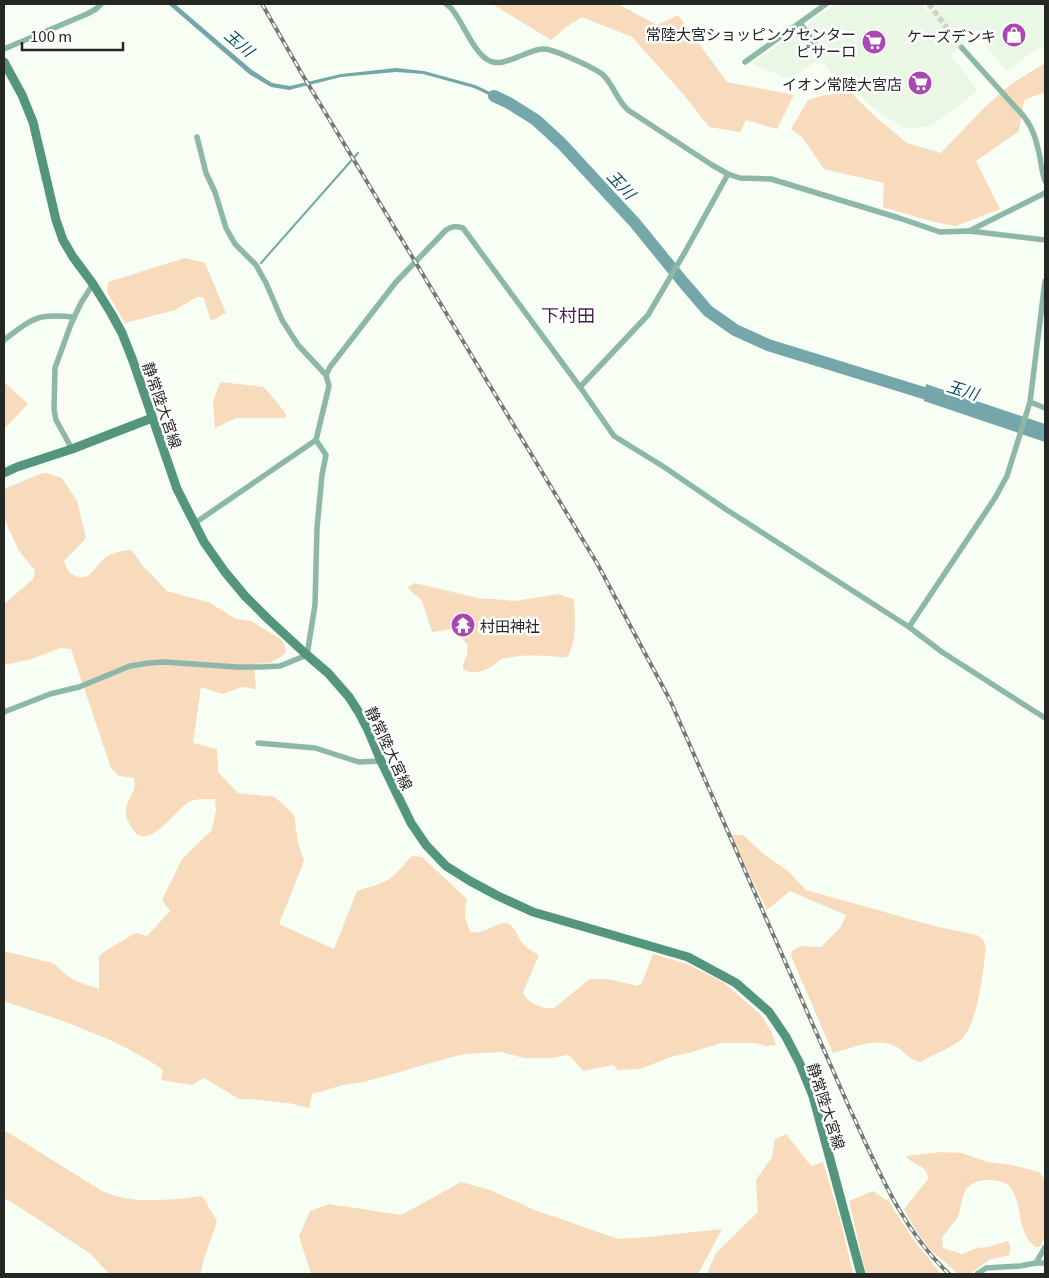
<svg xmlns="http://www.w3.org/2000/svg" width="1049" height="1278" font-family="Georgia,'Noto Sans JP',serif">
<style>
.built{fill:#ebf7e5}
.green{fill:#f8dabc}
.water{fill:#74a6aa}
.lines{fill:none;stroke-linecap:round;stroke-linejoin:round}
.stream{stroke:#74a6aa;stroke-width:2}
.river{stroke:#74a6aa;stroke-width:12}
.street-tunnel{stroke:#cdd3c9;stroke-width:5.5;stroke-dasharray:5.5 3;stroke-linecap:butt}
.street{stroke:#8db7a6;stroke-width:5.5}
.secondary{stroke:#53957d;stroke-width:9}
.rail-casing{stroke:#757973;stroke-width:4}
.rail{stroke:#fff;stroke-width:2;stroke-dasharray:5.5;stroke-linecap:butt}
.labels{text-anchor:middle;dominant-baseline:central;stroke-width:5;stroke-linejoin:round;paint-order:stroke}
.poi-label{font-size:15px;fill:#242723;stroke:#fff;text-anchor:end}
.street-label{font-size:15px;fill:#242723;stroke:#fff}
.water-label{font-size:16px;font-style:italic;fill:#015056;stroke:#fff}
.quarter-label{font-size:18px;fill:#4c1e50;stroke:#fff}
</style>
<rect width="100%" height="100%" fill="#f7fef3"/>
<polygon class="built" points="836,4 922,4 928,12 939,4 1045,4 1045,50 1042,46 1006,71 977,33 951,55 978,91 930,127 904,128 872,107 849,86 833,75 820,59 789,79 752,64"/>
<g class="green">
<polygon points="492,4 618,4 657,25 678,15 727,82 794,95 777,129 746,120 740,132 709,127 684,95 632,37 582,17 566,27 551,40"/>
<polygon points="1045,63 1045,92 1024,100 1019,131 976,161 1000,209 956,226 934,222 883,207 884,183 824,169 803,138 791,129 808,100 825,95 851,93 877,118 907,143 941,153 984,108 1011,84"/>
<polygon points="185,258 205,263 226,313 211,321 203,297 197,297 175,310 125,323 107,292 108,282"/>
<polygon points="4,382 28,404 4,429"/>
<polygon points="220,382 264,387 284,411 286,415 285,418 236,418 215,428 213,402"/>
<path d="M46 473 62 478 77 501 86 538 64 561C67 569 68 573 76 576 91 582 94 566 104 559 111 553 121 551 130 550L134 553 142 565 167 591 210 603 236 619 251 621 282 640 286 649 285 654 270 663 254 664 256 689 242 687 222 694 201 687 193 743 217 749 218 772 238 793 275 797 294 815 298 843 304 861 279 924 334 949 357 891C368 887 379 885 388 880 397 874 405 863 412 856L422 857 467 899C464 913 464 919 471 932 483 936 501 919 509 924 516 929 519 941 525 946 529 950 534 952 539 955L523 992 526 998 534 1004 544 1008H554L590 979H608L638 986 642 983 653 954 687 964 723 982 760 1014 771 1031 776 1045 766 1046 755 1043H721L692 1052 671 1057 640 1069 618 1070 613 1065 583 1071 573 1059 568 1055 551 1058H524L501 1052 464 1054 452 1057 364 1082 343 1085 312 1094 309 1108 288 1103 250 1099H239L204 1078 192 1085 161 1080 163 1070C151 1061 139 1055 126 1048 87 1028 45 1015 4 1001V951L52 963C58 966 62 972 68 976 77 983 89 985 99 989V957L102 953 132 935 136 933 147 936 170 911 162 900 182 859 212 830 216 810 215 799C207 799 197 798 189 802 176 809 146 855 132 828 129 823 125 817 126 811 126 803 132 796 134 789 135 786 135 782 134 778L119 776 111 768 71 649 60 648 32 659 4 665V604L33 579 35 574 34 569 19 551 4 518V489L40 474Z"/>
<path d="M415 583 478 598 515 601 558 594 574 599C575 618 577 639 568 656 562 659 556 656 549 656 534 655 520 655 506 658 499 659 495 665 489 668 481 672 470 675 463 669V664L467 655 468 645 453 629 432 632 422 601C418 595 411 594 408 587Z"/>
<path d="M731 835H743L766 856 788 871 806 890 938 927 977 935 984 941 986 949C982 974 979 1027 958 1042 947 1050 932 1055 920 1062 910 1060 905 1052 897 1047 877 1036 852 1048 833 1053L791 956 792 951 801 946 821 947 841 927 846 915 790 891 767 910Z"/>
<path d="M4 1131 9 1133 102 1191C133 1205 169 1200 202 1196L217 1221 203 1262 201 1274H109L91 1254 13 1203 4 1198Z"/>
<polygon points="786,1134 811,1166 823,1162 842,1226 853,1274 707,1274 716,1253 758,1212 756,1180 772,1157 775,1139"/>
<path d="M942 1152 962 1153 987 1162 1012 1165 1039 1172 1045 1180V1235L1040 1247H1035C1032 1244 1029 1241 1027 1238 1014 1215 1025 1180 990 1180 982 1180 974 1181 968 1187 961 1195 962 1207 958 1216 954 1223 947 1231 942 1238L943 1248 962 1254 977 1248 987 1247 1008 1241C1011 1246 1011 1249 1009 1255L989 1260 970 1274H958L944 1261 931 1251 917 1232 904 1209 928 1179C928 1165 913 1166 906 1156Z"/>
<polygon points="461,1182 490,1190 535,1210 618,1239 647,1237 722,1229 698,1274 311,1274 299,1236 310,1211 329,1204 401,1215"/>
<polygon points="873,1191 889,1202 912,1238 941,1274 866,1274 849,1201"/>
</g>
<g class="water">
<polygon points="168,4 175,4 252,70 272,83 290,86 341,74 396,68 424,71 475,85 510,101 508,104 474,88 423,74 396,72 341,77 289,90 271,87 249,74"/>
<polygon points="926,384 1045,424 1045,442 924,401"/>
</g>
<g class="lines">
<polyline class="stream" points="261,263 358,153"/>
<polyline class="river" points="494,96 509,103 536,120 562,144 635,223 683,282 708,311 735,330 768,345 940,398"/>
<polyline class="street-tunnel" points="929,4 962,48"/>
<g class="street">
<path d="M446 4C449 6 452 9 454 12 464 25 475 55 490 61 500 66 514 58 523 55 530 52 538 48 545 49 555 50 598 69 604 76 614 86 616 99 628 110L712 165 728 174 740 178 771 179 899 218 940 232 969 231 1045 240"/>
<polyline points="800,23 817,47"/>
<path d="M962 48 1017 109C1028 119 1035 134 1038 149 1041 159 1041 170 1045 181"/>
<polyline points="4,49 87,14 96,9 101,4"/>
<polyline points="745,62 826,4"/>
<polyline points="969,231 1045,193"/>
<path d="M4 340C15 332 28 320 42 317 53 315 63 316 74 317"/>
<path d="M326 375 330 367 396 282 446 230C452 226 456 226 463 228L580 387 614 436 664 467 727 510 909 627 942 652 1045 718"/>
<polyline points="580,387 648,315 685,252 728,174"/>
<polyline points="1030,402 1045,408"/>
<polyline points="72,449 56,420 54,409 55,368 71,324 81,303 93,284"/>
<polyline points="195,523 316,440 329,386 326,375 298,345 282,320 266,283 256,265 235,244 226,228 215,192 206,173 197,137"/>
<polyline points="909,627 995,498 1007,476 1030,402 1045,281"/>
<polyline points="4,712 50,694 79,687 130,666 149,663 164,662 237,667 262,667 280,666 307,655 315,605 317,528 322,475 326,455 316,440"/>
<polyline points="258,743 315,748 359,762 381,761"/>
<polyline points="1036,1263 1045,1263"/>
<polyline points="977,1274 986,1268 1020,1266 1036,1263 1045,1247"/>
</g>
<g class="secondary">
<polyline points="4,62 22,95 33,122 56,220 63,240 73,257 93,284 111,313 122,333 133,361 177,489 204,542 225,572 245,596 268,619 307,655 328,673 349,697 358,711 368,730 381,761 411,823 426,845 446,866 470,881 498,896 533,912 688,957 736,983 769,1012 786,1037 800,1064 813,1096 861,1274"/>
<polyline points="4,473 17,467 72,449 152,418"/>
</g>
<defs>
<path id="rail" d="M262 4 302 74 598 565 633 631 670 700 849 1107C876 1165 901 1229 949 1274"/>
</defs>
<use href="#rail" class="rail-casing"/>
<use href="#rail" class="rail"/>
</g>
<defs>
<symbol id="shop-disc" viewBox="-11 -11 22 22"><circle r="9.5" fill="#a848b0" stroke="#fff"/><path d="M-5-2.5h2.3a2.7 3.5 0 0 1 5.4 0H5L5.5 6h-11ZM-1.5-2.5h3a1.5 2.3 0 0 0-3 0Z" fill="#fff"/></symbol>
<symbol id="supermarket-disc" viewBox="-11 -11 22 22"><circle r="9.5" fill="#a848b0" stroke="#fff"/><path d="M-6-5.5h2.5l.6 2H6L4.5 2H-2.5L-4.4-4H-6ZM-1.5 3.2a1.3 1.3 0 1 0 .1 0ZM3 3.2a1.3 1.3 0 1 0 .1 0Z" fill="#fff"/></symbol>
<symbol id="temple-disc" viewBox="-11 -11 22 22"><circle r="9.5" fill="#a848b0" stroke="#fff"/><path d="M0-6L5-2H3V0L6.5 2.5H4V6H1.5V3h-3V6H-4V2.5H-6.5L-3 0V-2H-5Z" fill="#fff"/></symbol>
</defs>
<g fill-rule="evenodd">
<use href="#shop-disc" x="1000" y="21" width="28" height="28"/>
<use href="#supermarket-disc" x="860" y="28" width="28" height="28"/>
<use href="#supermarket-disc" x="906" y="69" width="28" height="28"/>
<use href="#temple-disc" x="449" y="611" width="28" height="28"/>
</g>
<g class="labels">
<g class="poi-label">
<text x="856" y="33">常陸大宮ショッピングセンター<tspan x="856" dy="17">ピサーロ</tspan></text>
<text x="996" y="35">ケーズデンキ</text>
<text x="902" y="83">イオン常陸大宮店</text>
<text x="480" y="625" text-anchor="start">村田神社</text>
</g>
<g class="street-label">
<text transform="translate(163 405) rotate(71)">静常陸大宮線</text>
<text transform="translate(390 748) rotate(65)">静常陸大宮線</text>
<text transform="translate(827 1106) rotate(72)">静常陸大宮線</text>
</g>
<g class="water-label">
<text transform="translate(240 42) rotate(41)">玉川</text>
<text transform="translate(622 184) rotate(47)">玉川</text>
<text transform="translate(963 389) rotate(17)">玉川</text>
</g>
<g class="quarter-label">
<text x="568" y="314">下村田</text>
</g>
</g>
<rect width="1049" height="1278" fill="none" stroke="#242723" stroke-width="10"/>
<path d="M22 42v8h101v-8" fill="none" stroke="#242723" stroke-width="2.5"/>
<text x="30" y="42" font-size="15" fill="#242723" stroke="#ffffff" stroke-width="4" paint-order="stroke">100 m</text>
</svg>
